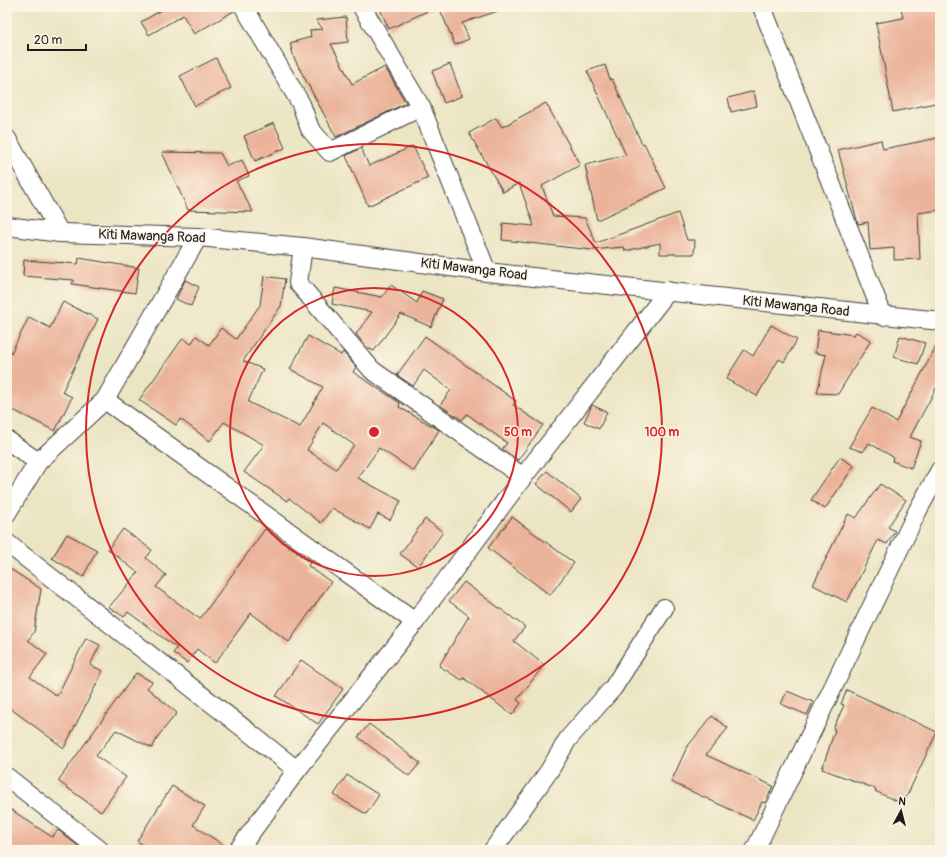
<svg xmlns="http://www.w3.org/2000/svg" width="947" height="857" font-family="Pangolin,sans-serif">
<style>
.building{fill:#ebb39a;fill-rule:evenodd}
.lines{fill:none;stroke-linecap:round;stroke-linejoin:round}
.street-casing{stroke:#3b3a35;stroke-width:20}
.street{stroke:#fff;stroke-width:18}
.ring{fill:none;stroke:#d62828;stroke-width:2}
.labels{text-anchor:middle;dominant-baseline:central;stroke-width:3;stroke-linejoin:round;paint-order:stroke}
.street-label{font-size:14px;fill:#1c1c1c;stroke:#fcf5e5}
.centre{fill:#d62828;stroke:#fcf5e5;stroke-width:2}
.ring-label{font-size:12px;text-anchor:middle;font-weight:bold;fill:#d62828;stroke:#fcf5e5;stroke-width:3;stroke-linejoin:round;paint-order:stroke}
</style>
<rect width="100%" height="100%" fill="#fcf5e5"/>
<filter id="ink" filterUnits="userSpaceOnUse"><feTurbulence type="fractalNoise" baseFrequency=".025" numOctaves="2"/><feDisplacementMap in="SourceGraphic" scale="8" xChannelSelector="R" yChannelSelector="G"/><feConvolveMatrix kernelMatrix="1 2 1 2 8 2 1 2 1" color-interpolation-filters="sRGB"/></filter>
<filter id="wash" filterUnits="userSpaceOnUse"><feTurbulence type="fractalNoise" baseFrequency=".012" numOctaves="4" result="noise"/><feDisplacementMap in="SourceGraphic" scale="16" xChannelSelector="R" yChannelSelector="G"/><feGaussianBlur stdDeviation="0.9" result="paint"/><feColorMatrix in="noise" values="0 0 0 0 0 0 0 0 0 0 0 0 0 0 0 0 0 1.4 0 .05"/><feComposite in="paint" operator="in"/></filter>
<g filter="url(#wash)">
<rect width="100%" height="100%" fill="#ece5c4"/>
<g id="blocks">
<g class="building">
<polygon points="167,7 234,7 234,11 194,34 183,15 149,35 141,22"/>
<polygon points="379,7 436,7 389,29"/>
<polygon points="439,7 500,7 501,10 462,23 469,39 455,45"/>
<polygon points="901,7 936,7 937,10 940,9 940,102 893,112 876,23 903,18"/>
<polygon points="346,17 348,42 331,44 352,84 385,67 406,103 336,137 294,58 290,43 311,37 310,30 323,29 316,20"/>
<polygon points="216,58 231,88 195,106 180,76"/>
<polygon points="450,64 462,96 444,103 432,71"/>
<polygon points="605,65 610,80 612,79 642,144 644,143 666,188 597,220 585,165 626,155 587,71"/>
<polygon points="754,91 757,106 731,112 728,98"/>
<polygon points="546,103 580,165 542,186 553,216 585,218 596,243 678,213 687,240 695,240 694,254 660,254 660,243 625,251 624,247 592,250 502,240 503,223 534,226 519,183 503,192 469,133 496,118 502,127"/>
<polygon points="274,123 285,148 255,161 244,136"/>
<polygon points="938,138 940,146 940,210 918,213 920,259 894,260 894,248 870,250 868,222 858,224 838,150 881,140 883,149"/>
<polygon points="413,146 428,178 368,206 346,156 361,148 369,166"/>
<polygon points="162,152 220,153 227,166 242,160 249,176 236,181 253,212 188,210"/>
<polygon points="79,258 139,268 135,293 72,284 74,280 23,276 24,260 78,264"/>
<path d="M264 276 285 279 281 306 243 361 263 369 248 402 300 427 323 387 290 369 308 336 341 355 343 352 356 367 353 372 400 403 399 407 439 430 414 471 379 448 358 478 401 501 390 520 378 514 370 529 332 508 321 523 289 498 287 501 244 472 264 445 224 422 210 441 180 419 176 425 139 400 183 338 191 344 196 336 209 345 221 328 236 339 260 305ZM323 423 354 445 336 469 307 450Z"/>
<polygon points="185,280 199,287 191,306 176,299"/>
<polygon points="391,285 417,303 422,291 443,299 431,327 401,314 374,351 367,348 356,334 372,312 332,304 335,288 382,297"/>
<polygon points="63,302 98,319 62,392 72,397 55,431 7,407 7,351 11,353 29,317 50,328"/>
<polygon points="771,325 797,340 784,362 779,359 757,396 726,379 744,350 753,356"/>
<polygon points="818,330 854,335 856,332 871,340 838,394 817,393 826,355 815,353"/>
<polygon points="425,336 516,401 513,405 543,425 518,460 502,449 507,443 467,414 462,420 440,405 451,390 424,370 413,386 397,375"/>
<polygon points="900,336 925,343 918,364 894,357"/>
<polygon points="940,339 940,381 910,437 921,441 911,468 892,461 893,457 869,443 863,452 849,447 872,408 896,422"/>
<polygon points="592,405 607,412 599,429 584,422"/>
<polygon points="840,457 854,466 825,509 811,500"/>
<polygon points="547,471 581,499 571,512 536,484"/>
<polygon points="880,484 906,500 888,527 895,531 887,544 878,540 847,602 813,585 848,514 856,518"/>
<polygon points="512,517 574,563 550,595 488,548"/>
<polygon points="425,519 443,532 418,567 400,554"/>
<polygon points="123,529 152,550 146,558 166,575 156,587 200,619 265,529 310,563 308,566 331,582 289,642 251,613 215,663 197,649 187,663 173,653 177,648 128,612 124,617 109,607 138,573 108,549"/>
<polygon points="67,534 97,550 83,577 52,558"/>
<polygon points="7,567 41,589 34,632 28,640 47,654 30,677 57,696 86,638 100,645 90,665 103,671 64,748 7,706"/>
<polygon points="464,582 525,627 514,641 544,665 517,700 521,703 512,715 464,678 462,680 439,666 469,616 449,601"/>
<polygon points="301,660 343,689 318,724 276,696"/>
<polygon points="136,673 152,682 147,688 177,713 159,735 152,748 116,730 96,756 126,777 101,812 58,781"/>
<polygon points="847,690 937,732 903,804 875,791 876,789 822,769 835,730 833,729 844,705 841,704"/>
<polygon points="787,691 813,702 807,715 781,704"/>
<polygon points="712,716 728,728 706,755 773,786 765,803 762,802 753,820 671,782 687,747"/>
<polygon points="369,724 420,763 409,776 358,737"/>
<polygon points="347,775 379,795 366,814 334,795"/>
<polygon points="172,786 205,806 193,825 228,848 228,850 151,850 137,841"/>
<polygon points="7,807 52,837 58,830 83,850 7,850"/>
</g>
</g>
</g>
<g filter="url(#ink)">
<use href="#blocks" fill-opacity="0" stroke="#3b3a35" stroke-width="1"/>
<g class="lines">
<defs>
<g id="street">
<polyline points="244,7 301,104 310,129 330,152 421,107"/>
<polyline points="362,7 421,107 487,272"/>
<polyline points="762,7 883,316"/>
<polyline points="7,139 60,233"/>
<polyline points="7,226 60,233 198,237 303,247 487,272 940,321"/>
<polyline points="198,237 105,400 415,622"/>
<polyline points="303,247 298,283 372,370 523,477"/>
<polyline points="7,440 38,462"/>
<polyline points="7,513 38,462 105,400"/>
<polyline points="7,543 297,770"/>
<polyline points="7,777 100,850"/>
<polyline points="238,850 297,770 415,622 523,477 668,291"/>
<polyline points="493,850 549,771 568,739 613,688 664,608"/>
<polyline points="755,850 918,510 940,470"/>
</g>
</defs>
<use href="#street" class="street-casing"/>
<use href="#street" class="street"/>
</g>
</g>
<g class="ring">
<circle cx="374" cy="432" r="144"/>
<circle cx="374" cy="432" r="288"/>
</g>
<g class="labels">
<g class="street-label">
<text transform="translate(152 236) rotate(2)">Kiti Mawanga Road</text>
<text transform="translate(474 269) rotate(7)">Kiti Mawanga Road</text>
<text transform="translate(796 306) rotate(6)">Kiti Mawanga Road</text>
</g>
</g>
<circle cx="374" cy="432" r="6" class="centre"/>
<g class="ring-label">
<text x="518" y="436">50 m</text>
<text x="662" y="436">100 m</text>
</g>
<rect width="947" height="857" fill="none" stroke="#fcf5e5" stroke-width="24"/>
<g transform="translate(901 811) rotate(7)" stroke="#fcf5e5" stroke-width="3" paint-order="stroke">
<path d="M0-3L7 15L0 10L-7 15Z" fill="#1c1c1c"/>
<text y="-6" font-size="11" font-weight="bold" text-anchor="middle" fill="#1c1c1c">N</text>
</g>
<path d="M28 44v6h58v-6" fill="none" stroke="#1c1c1c" stroke-width="2"/>
<text x="34" y="44" font-size="12" fill="#1c1c1c" stroke="#fcf5e5" stroke-width="3" paint-order="stroke">20 m</text>
</svg>
